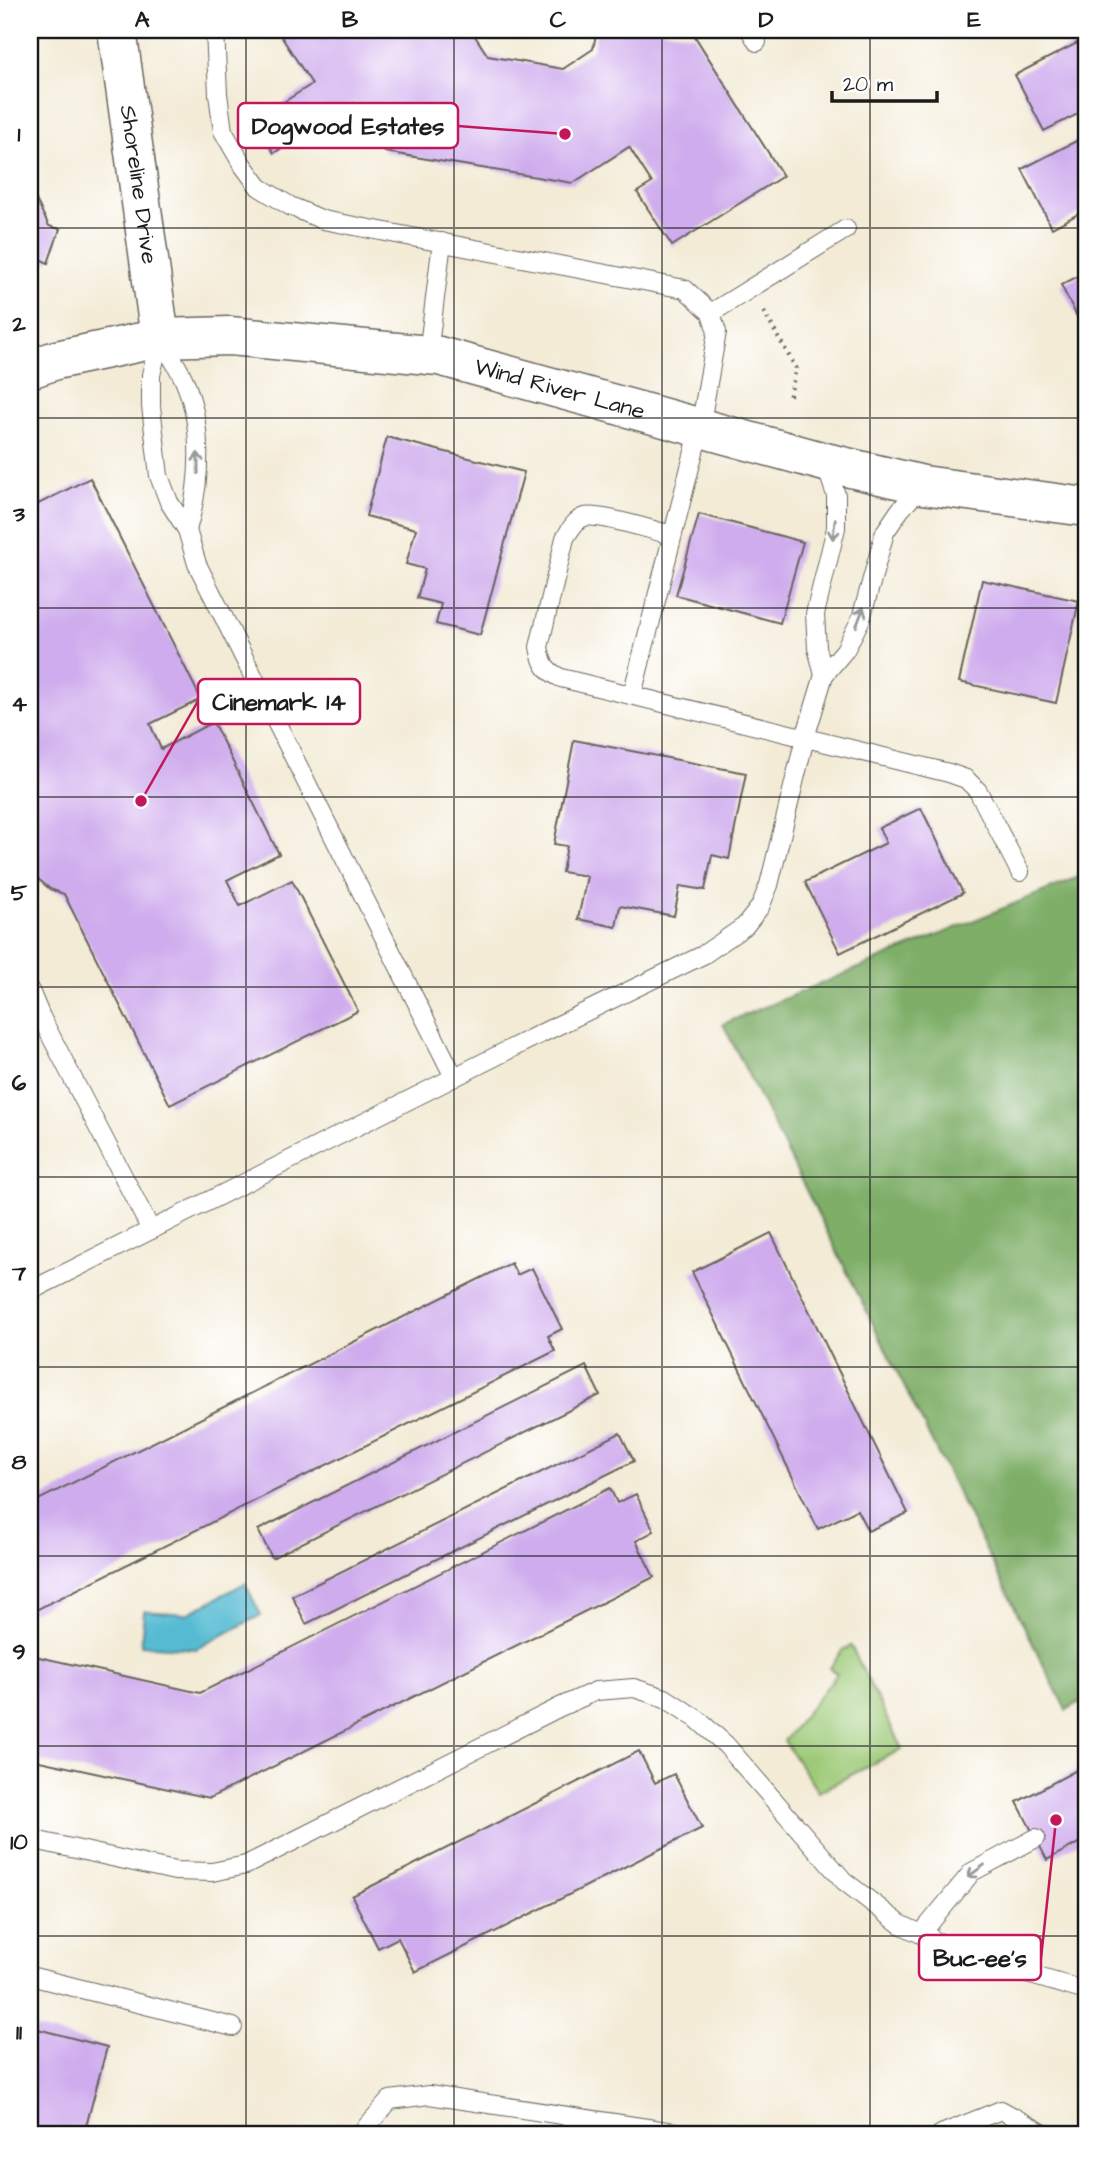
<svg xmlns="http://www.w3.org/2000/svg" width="1116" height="2164" font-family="'Architects Daughter',sans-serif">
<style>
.green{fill:#9eca78;stroke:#5d734a;stroke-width:2}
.forest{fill:#7eae68;stroke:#4d6542;stroke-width:2}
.water{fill:#54bbd3;stroke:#386c78;stroke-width:2}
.building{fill:#cfaced}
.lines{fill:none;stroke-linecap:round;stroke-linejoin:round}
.lane-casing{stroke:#67645d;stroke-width:20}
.secondary-casing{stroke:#67645d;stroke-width:41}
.path{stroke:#67645d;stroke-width:4.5;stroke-dasharray:2 5;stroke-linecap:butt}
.lane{stroke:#fff;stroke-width:18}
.secondary{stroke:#fff;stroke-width:38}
.oneway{stroke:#999}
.grid{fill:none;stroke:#1c1c1c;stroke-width:2;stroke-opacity:0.55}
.labels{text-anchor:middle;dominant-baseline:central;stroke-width:5;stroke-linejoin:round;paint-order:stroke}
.street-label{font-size:23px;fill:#1c1c1c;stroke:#fff}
.leader{fill:none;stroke:#c2185b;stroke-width:2.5}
.callout-dot{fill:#c2185b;stroke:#fff;stroke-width:2.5}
.callout{fill:#fff;stroke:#c2185b;stroke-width:2.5}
.callout-label{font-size:24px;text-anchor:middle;font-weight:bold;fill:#1c1c1c}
.neatline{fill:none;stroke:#1c1c1c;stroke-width:2.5}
.grid-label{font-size:23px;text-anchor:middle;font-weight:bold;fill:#1c1c1c}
</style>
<rect width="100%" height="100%" fill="#fff"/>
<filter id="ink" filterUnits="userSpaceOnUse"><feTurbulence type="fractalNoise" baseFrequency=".0143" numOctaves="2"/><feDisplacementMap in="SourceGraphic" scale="14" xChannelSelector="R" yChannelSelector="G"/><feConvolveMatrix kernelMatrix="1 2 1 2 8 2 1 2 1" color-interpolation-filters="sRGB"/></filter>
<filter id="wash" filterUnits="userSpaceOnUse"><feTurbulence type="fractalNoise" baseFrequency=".00686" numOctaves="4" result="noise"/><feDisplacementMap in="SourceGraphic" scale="28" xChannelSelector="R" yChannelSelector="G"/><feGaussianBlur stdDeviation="1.57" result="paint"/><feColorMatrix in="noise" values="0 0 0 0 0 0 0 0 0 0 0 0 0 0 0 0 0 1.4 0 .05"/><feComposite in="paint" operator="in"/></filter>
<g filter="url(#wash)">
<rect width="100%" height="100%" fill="#f3ebd6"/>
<polygon class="green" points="851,1646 902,1749 818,1792 784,1741 837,1674 830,1668 842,1650"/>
<polygon class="forest" points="1086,874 1086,1699 1066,1710 723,1024"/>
<polygon class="water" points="245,1583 261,1615 196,1649 141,1645 144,1611 187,1614"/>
<g id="blocks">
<g class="building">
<polygon points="277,30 471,30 488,56 563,69 593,49 597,30 663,30 694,35 783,176 672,246 637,192 652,183 629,147 573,183 385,152 354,103 274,153 254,121 312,84"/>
<polygon points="1077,43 1086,61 1086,110 1044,131 1015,75"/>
<polygon points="1086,136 1086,210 1052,228 1022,169"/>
<polygon points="30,188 49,226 60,229 48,263 38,258 30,262"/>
<polygon points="1086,272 1086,334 1061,285"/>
<polygon points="387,437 524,472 480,635 436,624 441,604 417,598 425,569 406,564 416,529 366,516"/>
<polygon points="90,478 201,699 150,724 161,749 213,722 279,854 227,880 240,906 292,880 358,1011 170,1105 64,894 50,889 30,872 30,508"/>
<polygon points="699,514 803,542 780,623 676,595"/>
<polygon points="982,580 1079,601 1056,703 959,682"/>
<polygon points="574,740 746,773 729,859 712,855 705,890 680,886 674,916 620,906 616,927 578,919 587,876 562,872 567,846 554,844"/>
<polygon points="921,808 963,893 840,953 805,882 886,843 879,828"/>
<polygon points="771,1233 908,1513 868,1531 857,1510 818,1529 692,1272"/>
<polygon points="511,1263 517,1275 532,1268 562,1329 548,1336 555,1351 30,1613 30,1504"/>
<polygon points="586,1366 600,1395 272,1558 258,1530"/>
<polygon points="620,1433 634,1461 306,1624 292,1596"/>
<polygon points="610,1488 617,1503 636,1494 654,1531 636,1541 654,1577 210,1798 30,1759 30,1655 200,1693"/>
<polygon points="639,1751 655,1783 674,1774 702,1828 415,1972 398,1938 378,1948 352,1896"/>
<polygon points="1086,1765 1086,1839 1047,1860 1017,1802"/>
<polygon points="30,2027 107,2047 84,2134 30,2134"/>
</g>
</g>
</g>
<g filter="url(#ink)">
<use href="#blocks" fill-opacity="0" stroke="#67645d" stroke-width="2"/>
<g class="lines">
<defs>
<g id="lane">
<polyline points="215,30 218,94 223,131 242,164 259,187 290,206 323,220 685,289 711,313 717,332 700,428 632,695"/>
<polyline points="750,30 757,42"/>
<polyline points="711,313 846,229"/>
<polyline points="160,338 151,375 151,406 159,476 169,502 187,530 197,564 454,1077"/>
<path d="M160 338C168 352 178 366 184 380 204 426 201 484 187 530"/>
<polyline points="428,354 442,242"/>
<path d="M672 535C654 531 600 513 584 517 575 520 570 530 565 538L539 647C542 664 546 671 561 678L949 773 966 779 978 791 1020 872"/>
<polyline points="824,675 817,648 815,614 836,528 836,495 825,463"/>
<polyline points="30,991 41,1017 151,1230"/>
<polyline points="30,1291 540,1034 703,955 745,926 760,907 769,885 805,738 824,675 845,650 861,619 885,532 900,510 923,485"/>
<polyline points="30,1839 175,1871 212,1872 246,1865 560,1707 596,1691 634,1688 665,1698 697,1719 726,1745 844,1881 900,1924 972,1958 1086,1991"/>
<polyline points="921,1934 972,1872 1036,1838"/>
<polyline points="30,1976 233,2027"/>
<polyline points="360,2134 390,2100 429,2095 687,2134"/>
<polyline points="941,2134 1001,2110 1044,2134"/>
</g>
<g id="secondary">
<path id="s1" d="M117 30 160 338"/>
<path id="s2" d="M30 369 56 360 160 338 230 336 439 356 825 462 923 485 1086 507"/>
</g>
</defs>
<use href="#lane" class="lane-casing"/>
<use href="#secondary" class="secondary-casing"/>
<polyline class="path" points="764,312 796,368 789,399"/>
<use href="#lane" class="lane"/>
<use href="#secondary" class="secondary"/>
</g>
<defs><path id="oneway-shaft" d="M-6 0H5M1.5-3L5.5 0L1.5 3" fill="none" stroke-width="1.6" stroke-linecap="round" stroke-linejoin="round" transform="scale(1.75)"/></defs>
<g class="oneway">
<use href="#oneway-shaft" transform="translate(198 463) rotate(-91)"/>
<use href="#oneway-shaft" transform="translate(834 529) rotate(97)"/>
<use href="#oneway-shaft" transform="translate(860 617) rotate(-69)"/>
<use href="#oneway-shaft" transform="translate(976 1871) rotate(144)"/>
</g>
</g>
<path class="grid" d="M246 30V2134M454 30V2134M662 30V2134M870 30V2134M30 228H1086M30 418H1086M30 608H1086M30 797H1086M30 987H1086M30 1177H1086M30 1367H1086M30 1556H1086M30 1746H1086M30 1936H1086"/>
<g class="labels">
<g class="street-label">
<text stroke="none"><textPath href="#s1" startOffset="156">Shoreline Drive</textPath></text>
<text stroke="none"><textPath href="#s2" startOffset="539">Wind River Lane</textPath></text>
</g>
</g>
<path class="leader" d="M565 134L458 126M141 801L198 701M1056 1820L1041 1958"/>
<g class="callout-dot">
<circle cx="565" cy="134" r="7"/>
<circle cx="141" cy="801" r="7"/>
<circle cx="1056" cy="1820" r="7"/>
</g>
<g class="callout">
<rect x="238" y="103" width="220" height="45" rx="7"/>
<rect x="198" y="679" width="162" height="45" rx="7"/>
<rect x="919" y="1935" width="122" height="45" rx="7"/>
</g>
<g class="callout-label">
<text x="348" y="134">Dogwood Estates</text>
<text x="279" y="710">Cinemark 14</text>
<text x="980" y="1966">Buc-ee's</text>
</g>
<rect width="1116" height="2164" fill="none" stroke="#fff" stroke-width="77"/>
<path d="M832 91v10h105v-10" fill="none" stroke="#1c1c1c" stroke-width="3.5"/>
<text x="843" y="91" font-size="21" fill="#1c1c1c" stroke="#ffffff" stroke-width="5" paint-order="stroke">20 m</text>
<rect x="38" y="38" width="1040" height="2088" class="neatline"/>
<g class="grid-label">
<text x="142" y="27">A</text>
<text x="350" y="27">B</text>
<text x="558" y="27">C</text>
<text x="766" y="27">D</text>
<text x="974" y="27">E</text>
<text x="19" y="141">1</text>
<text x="19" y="331">2</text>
<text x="19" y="521">3</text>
<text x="19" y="711">4</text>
<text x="19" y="900">5</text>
<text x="19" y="1090">6</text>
<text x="19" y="1280">7</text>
<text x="19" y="1469">8</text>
<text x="19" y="1659">9</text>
<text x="19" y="1849">10</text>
<text x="19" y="2039">11</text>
</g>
</svg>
